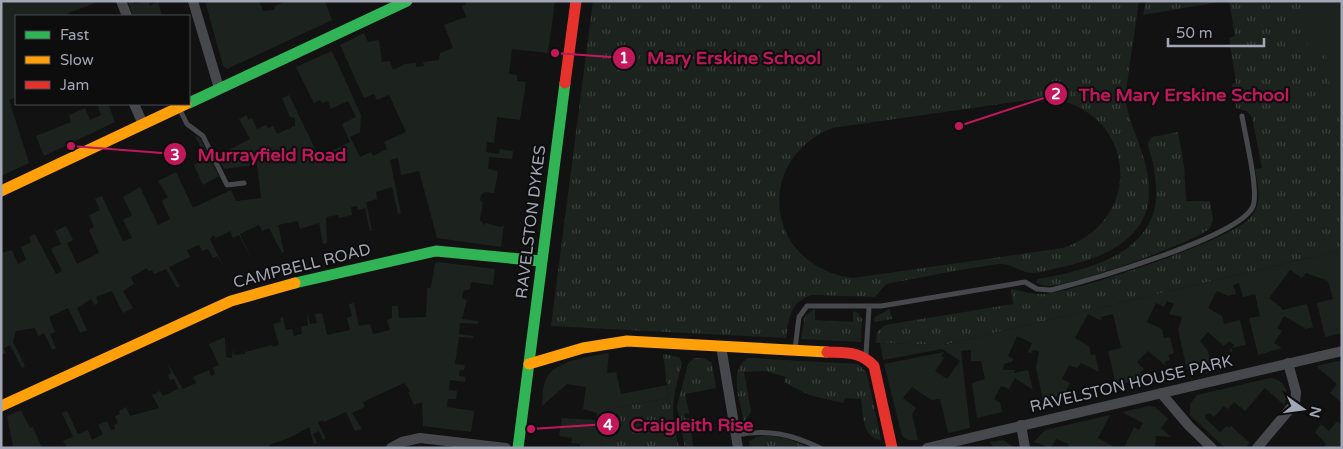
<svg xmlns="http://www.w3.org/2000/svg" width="1343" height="449" font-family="'Varela Round',sans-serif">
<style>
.grass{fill:url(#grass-tufts);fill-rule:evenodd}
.garden{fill:#1c231e}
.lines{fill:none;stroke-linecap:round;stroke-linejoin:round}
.lane{stroke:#47484b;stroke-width:5}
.street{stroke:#47484b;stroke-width:10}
.fast{stroke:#30b455;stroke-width:11}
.slow{stroke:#ff9f0a;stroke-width:11}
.jam{stroke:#e5322d;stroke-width:11}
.labels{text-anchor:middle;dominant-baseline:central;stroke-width:4;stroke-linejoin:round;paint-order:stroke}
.street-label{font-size:16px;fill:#a3a6b4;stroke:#0d0d0e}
.leader{fill:none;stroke:#c2185b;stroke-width:2}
.callout-dot{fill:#c2185b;stroke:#0d0d0e;stroke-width:2}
.mark-label{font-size:15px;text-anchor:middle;font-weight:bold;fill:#fff}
.callout-label{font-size:18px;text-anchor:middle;font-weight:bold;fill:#c2185b;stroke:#0d0d0e;stroke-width:4;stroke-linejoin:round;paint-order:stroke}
</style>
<defs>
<pattern id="grass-tufts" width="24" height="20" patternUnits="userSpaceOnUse" patternTransform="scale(1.25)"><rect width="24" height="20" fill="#1c231e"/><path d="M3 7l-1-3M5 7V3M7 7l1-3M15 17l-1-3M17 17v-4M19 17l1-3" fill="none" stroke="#3a403c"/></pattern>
</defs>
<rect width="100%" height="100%" fill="#121212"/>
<g class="grass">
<path d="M593 1H1139L1125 97C1130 131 1151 160 1149 196 1147 242 1095 261 1057 268 1049 270 1039 273 1031 273 1020 272 1009 262 998 264 961 269 923 277 886 284L875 297 812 295C790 301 789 318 786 338L551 326ZM1042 98C1134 103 1150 218 1063 248L853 278C766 267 752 161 832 128Z"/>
<polygon points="1146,1 1225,1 1143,15"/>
<path d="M1229 1H1342V250L944 345 876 343 877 332 885 325 1013 304 1011 289C1022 291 1034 295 1045 294 1078 291 1232 240 1251 217 1263 203 1258 186 1255 169L1262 168 1252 117 1247 111 1236 108 1232 84 1236 83 1229 38 1235 36Z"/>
<path d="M1178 132 1184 166 1186 201H1210L1213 219 1210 228C1197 242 1065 288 1047 286 1043 286 1039 284 1036 282L1038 279C1083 271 1151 256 1156 199 1157 187 1155 175 1153 164 1152 157 1148 149 1148 142L1152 137Z"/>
<polygon points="815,309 815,320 853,322 853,311 858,313 862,319 861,342 801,339 805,315"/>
<polygon points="890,309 892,319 874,322 875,317"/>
<path d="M663 354 679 357 682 363C672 401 670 408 679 448H601L604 410 669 398Z"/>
<polygon points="694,358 704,358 712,363 716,388 685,394 689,413 684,414 685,418 690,418 693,448 685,448 677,406 688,364"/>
<path d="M748 358 858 364 866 372 868 378 881 440C862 438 863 414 861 399L845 398 843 403 809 395 784 382 786 377 765 371 744 372 751 412 744 422C741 403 727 371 748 358Z"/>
<polygon points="766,435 788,439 810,448 750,448 749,442 756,437"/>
</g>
<g class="garden">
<polygon points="11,1 101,1 68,13 69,16 16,16 16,97 9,100 29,163 1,176 1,4"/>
<polygon points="128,1 133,1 134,4 148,1 150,6 158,1 162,16 133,16"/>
<polygon points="205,1 259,1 263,11 274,10 275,6 287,1 325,1 332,20 227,69 223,66"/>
<polygon points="465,1 555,1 548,53 512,49 509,74 517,75 517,81 526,82 520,120 497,117 494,143 487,142 486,152 499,154 500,149 513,151 512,159 489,157 488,169 498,171 494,193 485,192 481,195 480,200 483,202 480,220 484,225 486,223 501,227 504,225 501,247 437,238 419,171 401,175 398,158 390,160 401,213 398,214 392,187 376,192 377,199 366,202 372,231 370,231 365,208 358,210 357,206 351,207 352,215 339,218 338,215 326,217 327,243 323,244 319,223 300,229 298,221 278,225 284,252 282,253 269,228 262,231 259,225 240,234 253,262 239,235 233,238 230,231 216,238 213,235 210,239 224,268 217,256 213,258 208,249 202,251 199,245 187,250 190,257 169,267 180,286 177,288 166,269 154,274 152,270 148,271 147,268 131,277 134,284 123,291 133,308 123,313 112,291 96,297 98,303 94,305 91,299 77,308 87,330 80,333 68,308 49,317 55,332 50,334 56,348 52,350 44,333 38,336 35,328 16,331 13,342 25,366 22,368 10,345 4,348 6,353 1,355 1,253 12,250 18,264 26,260 21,247 31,242 29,237 35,234 56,274 62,271 51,249 61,244 55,231 66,226 73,240 67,243 77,264 99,253 89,230 94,227 89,215 100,210 95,199 102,196 123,241 132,238 123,220 132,215 123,197 140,187 158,225 170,219 162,201 168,197 158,181 176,172 193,208 231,190 236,201 261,198 257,165 224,169 217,156 250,139 239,119 247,115 248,120 252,118 257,129 266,125 268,128 273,126 277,134 295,126 295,118 290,117 282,98 289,95 319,157 350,142 342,124 356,117 348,101 331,109 328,101 322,103 320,100 314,103 296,67 332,51 361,115 360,132 350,137 360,157 371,152 373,156 387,149 384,142 406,132 389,95 377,100 374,94 364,98 340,45 364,33 368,42 379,40 382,62 390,61 393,70 405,64 416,63 416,67 424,66 423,62 439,60 440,53 453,48 444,25 466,17 462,6 466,4"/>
<polygon points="1303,1 1342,1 1342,113 1333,114 1326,55 1309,57"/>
<polygon points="97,104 108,104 115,122 44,156 36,136 71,122 69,115 85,108 90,120 101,115"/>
<polygon points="195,136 200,138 219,176 203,185 194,165 206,158"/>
<polygon points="1342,250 1342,333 1325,337 1317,303 1333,299 1328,281 1306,273 1302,278 1290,270 1269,298 1281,307 1282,310 1307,304 1313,327 1306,329 1284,316 1277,328 1282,331 1274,343 1282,348 1258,355 1249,318 1260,316 1255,294 1243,297 1239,283 1233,285 1236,294 1228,296 1217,291 1208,308 1222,316 1224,324 1240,320 1246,345 1232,348 1232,352 1229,351 1234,345 1230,341 1224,346 1208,332 1200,341 1208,351 1211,363 1187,369 1178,330 1182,317 1169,314 1174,304 1167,301 1164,307 1156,303 1147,322 1162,329 1164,338 1170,337 1174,353 1168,355 1170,360 1165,362 1166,366 1148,351 1137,362 1144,369 1140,373 1141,379 1116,385 1108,351 1121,348 1113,314 1101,317 1102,319 1099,320 1088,314 1075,338 1089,346 1091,355 1095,354 1099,372 1081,363 1077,368 1069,365 1062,379 1070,383 1066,390 1073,393 1043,400 1036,368 1039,351 1033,350 1031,353 1028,352 1032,343 1017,336 1008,356 1013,359 1012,362 1004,364 1003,370 1015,370 1014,373 1028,370 1033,390 1015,378 1009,389 1001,386 994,399 1000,403 1002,412 977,418 972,383 985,379 981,361 971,361 971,350 961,351 970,428 948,433 940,399 931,400 912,387 903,398 916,408 912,414 918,440 908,440 902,436 884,364 944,352 941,356 944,358 935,371 947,379 960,361 942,349 883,360 880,343 944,345"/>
<polygon points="439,262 495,269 493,285 471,282 470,289 463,291 462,298 467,300 462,319 478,321 478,324 460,323 459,334 473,336 473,338 459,337 455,364 465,365 464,370 460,370 459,376 466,377 465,382 450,380 449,390 457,391 456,399 448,399 447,407 474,411 471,432 423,426 422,402 414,405 408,392 410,391 404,383 363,402 365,407 352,413 362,429 355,431 346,412 324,422 323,420 318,422 326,439 323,440 319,431 313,434 317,443 314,444 309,427 289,438 269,445 270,448 67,448 63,441 73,437 62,413 67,411 78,434 88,430 92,440 103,434 98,425 107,421 111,430 115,429 114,425 118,423 115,416 120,414 119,411 126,407 130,416 159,408 152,395 160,391 163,396 178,389 174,379 170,380 168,375 171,373 168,364 183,389 196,383 193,377 209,370 211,376 215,374 213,368 219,365 209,344 225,337 226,357 232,358 233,349 234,355 245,354 245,352 272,345 273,347 279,345 273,324 281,322 280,318 283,317 286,330 292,329 294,336 302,334 301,327 308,325 307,312 310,324 317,323 315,314 322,313 327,335 350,330 347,318 352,316 349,304 354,303 359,326 370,324 373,334 390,330 387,320 392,318 392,306 398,306 399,318 426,317 427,288 431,288 435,263"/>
<path d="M609 353 607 373 616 372 621 394 667 385 669 398 604 410 601 448H580V444L571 443 572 438 559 436 562 418 596 420 597 413 583 409 586 387 567 384 542 406C543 398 542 387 546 379 555 360 591 356 609 353Z"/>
<polygon points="1342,360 1342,403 1330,393 1337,384 1316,366"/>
<path d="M1270 378C1284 379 1291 392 1284 405L1265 388 1245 411 1234 402 1228 409 1224 406 1214 417 1209 413 1205 416V418L1220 432 1227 426 1229 428 1231 426 1250 443 1245 448H1225L1190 415V404L1197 395Z"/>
<polygon points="1149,406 1155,407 1168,419 1161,428 1171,437 1156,436 1155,448 1124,448 1134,427 1139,430 1143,423 1122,412"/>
<polygon points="21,410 30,428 33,427 42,448 8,448 13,446 7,416"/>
<polygon points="1110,415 1098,438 1116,448 1068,448 1069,444 1056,439 1051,448 1034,442 1045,430"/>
<polygon points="1337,421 1342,425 1342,448 1323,448 1326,444 1315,432 1321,424 1329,431"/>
<polygon points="1003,440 1015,448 994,448 990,442"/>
</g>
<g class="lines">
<g class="lane">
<polyline points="179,108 187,124 203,136 227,185 244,183"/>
<path d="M795 349 799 317 807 306H881L1025 282 1037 289 1051 290C1087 281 1241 237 1253 206 1259 191 1245 135 1242 116"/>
<polyline points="866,354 869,308"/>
<path d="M736 435C768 429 791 434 820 448"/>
</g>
<g class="street">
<polyline points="121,1 127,16"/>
<polyline points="193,1 219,88"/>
<polyline points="134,104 143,124"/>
<polyline points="721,346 738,448"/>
<polyline points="1161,393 1189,426 1212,448"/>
<polyline points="1021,425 1025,448"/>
<polyline points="391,448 402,442 420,438 506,448"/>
<polyline points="927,448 1342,351"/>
<polyline points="1257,448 1295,403 1296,392 1288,363"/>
</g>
<g class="fast">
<polyline points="189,103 407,1"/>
<polyline points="295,283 436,251 541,261"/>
<polyline points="518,448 565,83"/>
</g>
<g class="slow">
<polyline points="1,191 186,104"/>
<polyline points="529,364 583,348 627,341 827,352"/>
<polyline points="1,406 231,301 295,283"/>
</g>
<g class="jam">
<polyline points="565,83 576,1"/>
<path d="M827 352C846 353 860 351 874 366L892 448"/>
</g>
</g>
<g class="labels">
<g class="street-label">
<text transform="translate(531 222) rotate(-83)">RAVELSTON DYKES</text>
<text transform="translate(302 266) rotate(-14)">CAMPBELL ROAD</text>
<text transform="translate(1131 384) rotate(-13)">RAVELSTON HOUSE PARK</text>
</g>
</g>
<path class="leader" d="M555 53L624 58M959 126L1056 94M71 146L175 154M531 429L608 424"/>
<g class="callout-dot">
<circle cx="555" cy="53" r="5"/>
<circle cx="959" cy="126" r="5"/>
<circle cx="71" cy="146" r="5"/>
<circle cx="531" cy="429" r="5"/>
<circle cx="624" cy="58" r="12"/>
<circle cx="1056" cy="94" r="12"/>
<circle cx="175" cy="154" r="12"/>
<circle cx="608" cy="424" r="12"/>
</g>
<g class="mark-label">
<text x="624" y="63">1</text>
<text x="1056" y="99">2</text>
<text x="175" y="160">3</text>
<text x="608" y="430">4</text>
</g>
<g class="callout-label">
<text x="734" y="64">Mary Erskine School</text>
<text x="1184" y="101">The Mary Erskine School</text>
<text x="272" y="161">Murrayfield Road</text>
<text x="692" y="431">Craigleith Rise</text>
</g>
<rect width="1343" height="449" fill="none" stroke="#a3a6b4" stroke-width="5"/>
<rect x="15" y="15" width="175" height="90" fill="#0d0d0e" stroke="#494a50"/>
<rect x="25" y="31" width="25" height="8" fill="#30b455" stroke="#494a50"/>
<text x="60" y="40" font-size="15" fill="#a3a6b4">Fast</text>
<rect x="25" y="56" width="25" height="8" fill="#ff9f0a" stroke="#494a50"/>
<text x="60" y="65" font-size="15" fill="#a3a6b4">Slow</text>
<rect x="25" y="81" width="25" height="8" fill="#e5322d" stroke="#494a50"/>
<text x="60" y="90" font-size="15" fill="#a3a6b4">Jam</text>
<g transform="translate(1303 409) rotate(104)" stroke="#0d0d0e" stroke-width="4" paint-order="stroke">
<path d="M0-4L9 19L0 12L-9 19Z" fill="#a3a6b4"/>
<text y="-8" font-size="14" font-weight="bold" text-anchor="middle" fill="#a3a6b4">N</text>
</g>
<path d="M1168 38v8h96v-8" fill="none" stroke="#a3a6b4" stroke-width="2.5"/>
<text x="1176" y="38" font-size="15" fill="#a3a6b4" stroke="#0d0d0e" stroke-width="4" paint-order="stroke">50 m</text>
</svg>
